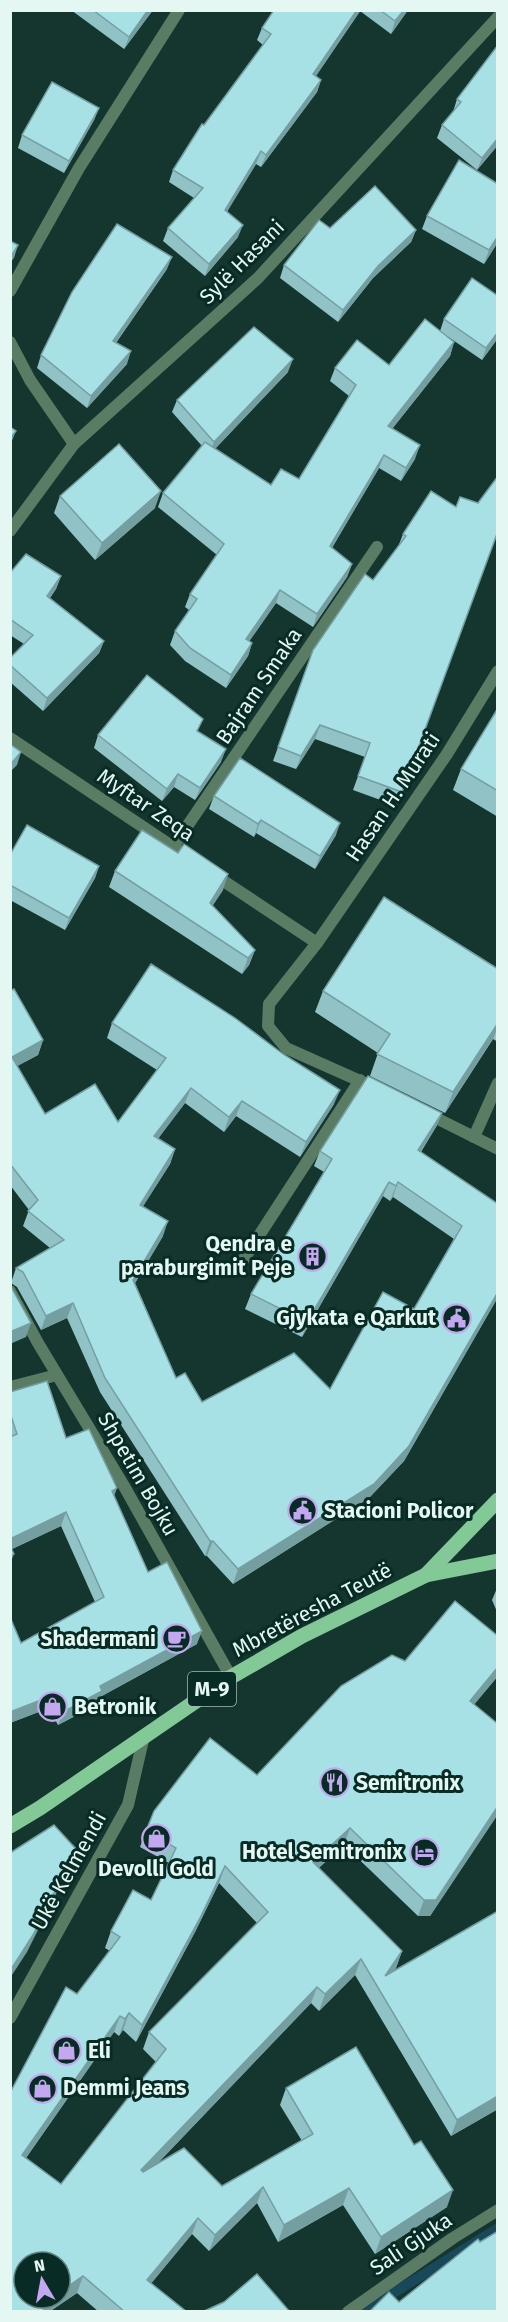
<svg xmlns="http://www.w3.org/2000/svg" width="508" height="2322" font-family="'Fira Sans',sans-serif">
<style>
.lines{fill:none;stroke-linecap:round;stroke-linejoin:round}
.stream{stroke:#18485a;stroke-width:10}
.lane{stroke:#5b7c64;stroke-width:12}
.street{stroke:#5b7c64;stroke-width:12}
.primary{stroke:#83c997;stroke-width:15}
.wall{fill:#90c2c6;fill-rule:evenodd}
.shaded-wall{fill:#759ea1}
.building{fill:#a7e1e6;stroke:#759ea1;stroke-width:1.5;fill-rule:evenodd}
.labels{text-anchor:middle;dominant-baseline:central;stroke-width:6;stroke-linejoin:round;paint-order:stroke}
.shield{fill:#082c25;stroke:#a2bab4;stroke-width:1.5}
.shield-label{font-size:20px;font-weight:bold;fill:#e4f7f2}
.street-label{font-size:21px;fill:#e4f7f2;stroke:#082c25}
.poi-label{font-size:21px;font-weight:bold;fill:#e4f7f2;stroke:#082c25;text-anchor:start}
</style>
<rect width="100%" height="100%" fill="#14362f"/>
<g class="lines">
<polyline class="stream" points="363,2312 498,2228"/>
<g class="lane">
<polyline points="474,1137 498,1083"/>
<polyline points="238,1268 360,1080"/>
</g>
<g class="street">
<polyline points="10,291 79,168 179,10"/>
<polyline points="10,342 30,380 74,444"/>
<polyline points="10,531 74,444 258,278 498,17"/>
<polyline points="10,738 191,859"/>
<polyline points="173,847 377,547"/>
<polyline points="213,874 317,943"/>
<polyline points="378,1089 286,1048 268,1026 269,1004 317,943 363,876 447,754 498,671"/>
<polyline points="426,1113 498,1149"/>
<polyline points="10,1291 38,1343 124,1486 231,1677"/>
<polyline points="10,1387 57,1375"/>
<polyline points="10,2018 128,1805 144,1736"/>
<polyline points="348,2312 453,2238 498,2210"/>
</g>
<g class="primary">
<polyline points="426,1575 498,1500"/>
<polyline points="10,1826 40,1808 231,1677 302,1636 426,1575 498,1561"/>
</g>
</g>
<g class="wall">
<polygon points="71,10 153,10 124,49"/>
<polygon points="274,10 408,10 391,34 360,11 316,76 321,80 317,92 261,167 256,164 227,211 238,237 205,276 163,241 168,228 194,198 169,182 173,170 204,125 263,45 257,40 262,28"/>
<polygon points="498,45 498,145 477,170 437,138 442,125 453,112 457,99"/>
<polygon points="99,108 94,120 64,173 18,148 22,135"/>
<polygon points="498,184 498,242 484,264 422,229 427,216"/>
<polygon points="330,228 416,230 411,242 373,278 338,322 280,278 284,265"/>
<polygon points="167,269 116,343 127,364 87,408 37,368 41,355"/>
<polygon points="498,296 498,338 482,360 444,334 454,342 450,356 392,429 415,459 401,481 379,468 332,548 352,564 347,577 313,627 276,603 249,641 252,643 248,656 226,688 185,661 170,645 175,631 189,610 185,607 190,594 217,555 158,507 163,493 202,446 172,412 177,400 288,372 215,449 271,485 299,479 349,396 330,381 335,368 389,365 440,331 444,319"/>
<polygon points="60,496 155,508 95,560 54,513"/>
<polygon points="456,507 498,531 397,806 353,790 365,757 315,739 296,769 273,761 313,650 373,580 398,547 403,534"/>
<polygon points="10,573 61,576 56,589 50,598 104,641 99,653 43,711 10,682 10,658 24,644 10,635"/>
<polygon points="498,708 498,817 453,790 461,769"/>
<polygon points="198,731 221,762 195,800 174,787 162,801 94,748 98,735"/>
<polygon points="214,796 336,835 315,869 256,833 254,837 209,809"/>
<polygon points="10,855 99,866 95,878 65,930 10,900"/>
<polygon points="115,871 223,890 212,906 255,950 249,965 242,974 109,887"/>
<polygon points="498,969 498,1042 493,1039 445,1113 370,1076 378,1053 315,1012 323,991"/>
<polygon points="10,991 43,1040 38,1055 17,1066 45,1114 118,1122 157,1070 107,1038 112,1023 334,1104 300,1157 236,1116 224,1132 185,1103 158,1138 175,1149 170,1164 143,1206 163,1236 135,1283 176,1378 202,1402 330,1389 414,1309 454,1239 393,1197 390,1201 383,1196 302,1337 245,1309 251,1294 324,1172 314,1166 320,1151 442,1113 436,1127 421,1152 498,1204 498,1297 404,1461 369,1498 233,1584 207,1556 205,1556 100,1392 67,1318 41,1330 17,1287 11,1283 16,1268 50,1248 23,1226 29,1210 10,1185"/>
<polygon points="10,1392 66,1438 114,1496 148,1572 197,1644 100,1697 98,1704 58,1725 49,1708 10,1723 10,1617 21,1643 95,1602 61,1526 12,1549 10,1564"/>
<polygon points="498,1586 498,1614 492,1600"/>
<path d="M498 1636V1676L474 1704 498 1724V1814L430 1916H418L344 1845 318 1868 402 1951 396 1968 393 1971 498 2109 451 2136 355 1975 319 2011 311 2003 157 2164 222 2186 302 2141 280 2105 286 2088 447 2207 375 2254 343 2205 278 2242 257 2203 209 2251 192 2234 151 2283 187 2312H99L77 2293 49 2312H10V2093L77 1994 110 1951 105 1948 111 1931 151 1900 169 1863 140 1847 146 1831 257 1775 405 1661ZM219 1883 257 1923 149 2032 143 2049 156 2062 61 2184 26 2158 114 2032 119 2036 123 2030 136 2042 195 1932Z"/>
</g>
<g class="shaded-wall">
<polygon points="148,10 153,10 124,49 129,37"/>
<polygon points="357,10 361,10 309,86 313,74"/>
<polygon points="404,10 408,10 391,34 395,21"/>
<polygon points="321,80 317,92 261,167 266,155"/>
<polygon points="99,108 94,120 64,173 69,161"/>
<polygon points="498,138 498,145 477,170 482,158"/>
<polygon points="261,151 256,164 221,222 225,210"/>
<polygon points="243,225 238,237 205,276 209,264"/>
<polygon points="416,230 411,242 373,278 338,322 343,310 378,266"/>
<polygon points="498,236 498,242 484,264 489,250"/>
<polygon points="18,245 14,258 10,263 10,258"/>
<polygon points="172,257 167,269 108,354 113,341"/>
<polygon points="498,332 498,338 482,360 486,348"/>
<polygon points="454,342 450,356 384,439 388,426"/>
<polygon points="131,351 127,364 87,408 91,396"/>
<polygon points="293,359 288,372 209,455 214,442"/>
<polygon points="16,431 11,443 10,444 10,438"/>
<polygon points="420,445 415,459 401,481 406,468"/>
<polygon points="384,455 379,468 325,559 330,546"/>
<polygon points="161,491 155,508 95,560 102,543"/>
<polygon points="352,564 347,577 313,627 317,614"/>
<polygon points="61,576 56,589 42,608 47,596"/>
<polygon points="280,590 276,603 242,652 246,639"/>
<polygon points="104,641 99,653 43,711 47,698"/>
<polygon points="252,643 248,656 226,688 231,675"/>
<polygon points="320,725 315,739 296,769 301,756"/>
<polygon points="226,749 221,762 195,800 200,788"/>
<polygon points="21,752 17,765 10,772 10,765"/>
<polygon points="178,774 174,787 162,801 167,789"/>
<polygon points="261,820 256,833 254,837 258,824"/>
<polygon points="340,823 336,835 315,869 320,856"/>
<polygon points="99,866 95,878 65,930 69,918"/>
<polygon points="228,874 223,890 204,919 210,903"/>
<polygon points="255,950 249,965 242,974 248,958"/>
<polygon points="498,1023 498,1027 493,1039 445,1113 453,1092"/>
<polygon points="43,1040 38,1055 10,1070 12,1057"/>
<polygon points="191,1088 185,1103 149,1151 154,1136"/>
<polygon points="340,1090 334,1104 300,1157 306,1142"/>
<polygon points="242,1101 236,1116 224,1132 229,1117"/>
<polygon points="442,1113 436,1127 412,1165 418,1150"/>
<polygon points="175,1149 170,1164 135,1219 140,1205"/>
<polygon points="389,1182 383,1196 302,1337 307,1322"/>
<polygon points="398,1182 393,1197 390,1201 396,1186"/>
<polygon points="168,1221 163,1236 128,1295 133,1280"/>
<polygon points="498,1292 498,1297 404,1461 369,1498 233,1584 238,1569"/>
<polygon points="73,1303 67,1318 41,1330 46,1316"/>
<polygon points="31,1323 26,1337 10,1344 10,1332"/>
<polygon points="117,1488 112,1502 112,1491"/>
<polygon points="66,1512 61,1526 10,1550 10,1539"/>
<polygon points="210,1541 213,1541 207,1556 205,1556"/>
<polygon points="14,1554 10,1564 10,1556"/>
<polygon points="202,1631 197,1644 100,1697 98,1704 58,1725 63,1712 100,1686"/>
<polygon points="498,1667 498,1676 464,1717 470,1701"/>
<polygon points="54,1695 49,1708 10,1723 10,1712"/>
<polygon points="498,1806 498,1814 430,1916 418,1916 424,1900"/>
<polygon points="350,1828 344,1845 307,1879 313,1862"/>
<polygon points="76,1849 70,1866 27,1952 10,1978 10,1971"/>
<polygon points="225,1866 219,1883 195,1932 136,2042 142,2025"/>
<polygon points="402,1951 396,1968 379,1992 385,1976"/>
<polygon points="361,1959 355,1975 319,2011 325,1994"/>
<polygon points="317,1987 311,2003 135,2187 141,2170"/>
<polygon points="129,2013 123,2030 119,2036 125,2019"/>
<polygon points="120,2016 114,2032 16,2172 22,2155"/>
<polygon points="498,2096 498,2109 451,2136 457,2120"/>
<polygon points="263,2187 257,2203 209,2251 215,2235"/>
<polygon points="349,2188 343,2205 278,2242 284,2225"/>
<polygon points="453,2190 447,2207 375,2254 381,2237"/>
<polygon points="198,2218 192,2234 141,2296 147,2280"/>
<polygon points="83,2276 77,2293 49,2312 38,2312 40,2305 51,2298 60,2298 60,2292"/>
</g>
<g class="building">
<polygon points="93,10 148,10 129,37"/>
<polygon points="274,10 357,10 313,74 321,80 266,155 261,151 225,210 243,225 209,264 168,228 203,188 173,170 202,124 204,125 271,34 262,28"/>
<polygon points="380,10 404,10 395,21"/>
<polygon points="498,45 498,138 482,158 442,125 461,102 457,99"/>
<polygon points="52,82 99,108 69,161 22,135"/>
<polygon points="459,160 498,184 498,236 489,250 427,216"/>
<polygon points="375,186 416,230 378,266 343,310 284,265 319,220 330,228"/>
<polygon points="117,224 172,257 113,341 131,351 91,396 41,355 72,292"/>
<polygon points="10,241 18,245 10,258"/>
<polygon points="472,278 498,296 498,332 486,348 444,319"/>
<polygon points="425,319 454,342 388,426 420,445 406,468 384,455 330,546 352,564 317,614 280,590 246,639 252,643 231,675 190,648 175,631 197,599 190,594 224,544 163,493 205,442 271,485 281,469 299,479 356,385 335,368 357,340 389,365"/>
<polygon points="254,327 293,359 214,442 177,400"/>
<polygon points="10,427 16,431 10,438"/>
<polygon points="119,444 161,491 102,543 60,496"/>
<polygon points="498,476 498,531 402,792 358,776 370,743 320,725 301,756 278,747 313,650 365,574 373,580 406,536 403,534 431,491 456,507 460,497 478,503"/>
<polygon points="26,554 61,576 47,596 104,641 47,698 10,665 10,658 33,635 10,619 10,573"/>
<polygon points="147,675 203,719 197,731 226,749 200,788 178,774 167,789 98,735"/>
<polygon points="498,708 498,791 461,769"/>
<polygon points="10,744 21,752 10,765"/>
<polygon points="240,758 340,823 320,856 261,820 258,824 214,796"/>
<polygon points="27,825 99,866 69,918 10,885 10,855"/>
<polygon points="142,830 178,853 184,844 228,874 210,903 255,950 248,958 115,871"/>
<polygon points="384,897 498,969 498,1023 453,1092 377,1054 390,1034 323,991"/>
<polygon points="151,964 235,1018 283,1054 340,1090 306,1142 242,1101 229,1117 191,1088 154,1136 175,1149 140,1205 168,1221 133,1280 176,1378 185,1373 202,1402 294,1353 330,1389 383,1292 414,1309 462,1226 398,1182 396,1186 389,1182 307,1322 251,1294 332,1159 320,1151 368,1076 442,1113 418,1150 498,1204 498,1292 409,1446 374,1484 238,1569 213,1541 210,1541 105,1378 73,1303 46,1316 23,1272 16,1268 64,1240 28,1211 38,1200 10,1164 10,991 14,989 43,1040 12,1057 45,1114 95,1084 118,1122 166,1058 112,1023"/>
<polygon points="10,1285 31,1323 10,1332"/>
<polygon points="47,1381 66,1438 89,1429 117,1488 112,1491 148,1572 167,1562 202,1631 100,1686 102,1691 63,1712 54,1695 10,1712 10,1617 21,1643 104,1597 66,1512 10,1539 10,1437 17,1434 10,1413 10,1392"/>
<polygon points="10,1546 14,1554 10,1556"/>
<path d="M455 1601 498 1636V1667L470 1701 498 1724V1806L436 1900H424L350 1828 313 1862 402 1951 385 1976 498 1911V2096L457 2120 361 1959 325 1994 317 1987 141 2170 143 2172 184 2148 222 2186 313 2134 286 2088 356 2047 414 2145 421 2141 453 2190 381 2237 349 2188 284 2225 263 2187 215 2235 198 2218 147 2280 187 2312H125L83 2276 60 2292V2262H24V2298H51L40 2305 46 2312H10V2093L66 1987 77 1994 120 1937 111 1931 133 1890 151 1900 176 1848 146 1831 154 1811 210 1738 257 1775 341 1686 392 1655 405 1661ZM225 1866 268 1912 149 2032 166 2049 61 2184 22 2155 120 2016 125 2019 129 2013 142 2025 201 1916Z"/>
<polygon points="54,1825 76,1849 33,1935 10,1971 10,1853"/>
<polygon points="498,2231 498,2312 369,2312 389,2292 399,2302 478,2239 480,2242"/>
<polygon points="257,2274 290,2312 202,2312 224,2302"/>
</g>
<defs>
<symbol id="building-ring" viewBox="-11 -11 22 22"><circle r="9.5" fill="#082c25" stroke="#c4a7f1" stroke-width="1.5"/><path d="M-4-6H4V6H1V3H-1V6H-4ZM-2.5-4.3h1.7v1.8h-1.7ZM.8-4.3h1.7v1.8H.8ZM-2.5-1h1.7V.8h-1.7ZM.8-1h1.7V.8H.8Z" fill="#c4a7f1"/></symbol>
<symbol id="civic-ring" viewBox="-11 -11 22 22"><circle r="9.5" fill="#082c25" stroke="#c4a7f1" stroke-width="1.5"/><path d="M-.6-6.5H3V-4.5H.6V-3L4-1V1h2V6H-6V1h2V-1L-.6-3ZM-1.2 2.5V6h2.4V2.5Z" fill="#c4a7f1"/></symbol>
<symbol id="cafe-ring" viewBox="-11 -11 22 22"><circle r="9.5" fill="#082c25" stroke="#c4a7f1" stroke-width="1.5"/><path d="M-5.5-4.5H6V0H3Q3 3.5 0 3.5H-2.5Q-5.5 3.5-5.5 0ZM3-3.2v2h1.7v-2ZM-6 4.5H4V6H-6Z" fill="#c4a7f1"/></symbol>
<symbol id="shop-ring" viewBox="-11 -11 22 22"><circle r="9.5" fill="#082c25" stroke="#c4a7f1" stroke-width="1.5"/><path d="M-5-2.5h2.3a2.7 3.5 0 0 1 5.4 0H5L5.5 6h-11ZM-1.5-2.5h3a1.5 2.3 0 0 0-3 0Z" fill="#c4a7f1"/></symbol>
<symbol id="restaurant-ring" viewBox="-11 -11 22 22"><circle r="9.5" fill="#082c25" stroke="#c4a7f1" stroke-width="1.5"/><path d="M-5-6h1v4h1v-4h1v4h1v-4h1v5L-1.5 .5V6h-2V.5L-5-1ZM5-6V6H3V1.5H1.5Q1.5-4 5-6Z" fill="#c4a7f1"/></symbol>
<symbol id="hotel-ring" viewBox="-11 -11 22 22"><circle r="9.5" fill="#082c25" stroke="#c4a7f1" stroke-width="1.5"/><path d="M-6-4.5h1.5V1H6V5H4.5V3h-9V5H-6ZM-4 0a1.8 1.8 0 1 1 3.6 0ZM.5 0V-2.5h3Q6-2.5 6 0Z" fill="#c4a7f1"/></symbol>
</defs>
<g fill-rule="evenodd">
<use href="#building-ring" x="296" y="1240" width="33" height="33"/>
<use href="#civic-ring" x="440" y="1302" width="33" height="33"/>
<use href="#civic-ring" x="286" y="1494" width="33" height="33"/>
<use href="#cafe-ring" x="160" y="1622" width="33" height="33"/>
<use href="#shop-ring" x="36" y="1690" width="33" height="33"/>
<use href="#restaurant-ring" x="318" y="1766" width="33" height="33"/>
<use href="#shop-ring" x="140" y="1822" width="33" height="33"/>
<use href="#hotel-ring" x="408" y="1836" width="33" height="33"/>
<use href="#shop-ring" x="50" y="2034" width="33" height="33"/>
<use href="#shop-ring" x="26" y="2072" width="33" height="33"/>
</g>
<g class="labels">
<rect class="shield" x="188" y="1672" width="48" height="34" rx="4.5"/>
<g class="shield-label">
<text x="212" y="1689">M-9</text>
</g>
<g class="street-label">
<text transform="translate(242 262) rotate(-45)">Sylë Hasani</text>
<text transform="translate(259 686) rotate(-56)">Bajram Smaka</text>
<text transform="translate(393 797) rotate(-56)">Hasan H. Murati</text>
<text transform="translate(146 805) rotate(34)">Myftar Zeqa</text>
<text transform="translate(138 1474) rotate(60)">Shpetim Bojku</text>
<text transform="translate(312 1610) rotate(-28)">Mbretëresha Teutë</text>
<text transform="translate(69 1871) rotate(-61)">Ukë Kelmendi</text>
<text transform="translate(411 2244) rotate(-34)">Sali Gjuka</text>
</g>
<g class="poi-label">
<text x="292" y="1244" text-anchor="end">Qendra e<tspan x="292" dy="24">paraburgimit Peje</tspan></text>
<text x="436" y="1318" text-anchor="end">Gjykata e Qarkut</text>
<text x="324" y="1511">Stacioni Policor</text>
<text x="156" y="1639" text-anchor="end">Shadermani</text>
<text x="74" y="1707">Betronik</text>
<text x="356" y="1783">Semitronix</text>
<text x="403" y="1852" text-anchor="end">Hotel Semitronix</text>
<text x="156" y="1869" text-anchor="middle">Devolli Gold</text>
<text x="88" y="2051">Eli</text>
<text x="63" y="2088">Demmi Jeans</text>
</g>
</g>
<rect width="508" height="2322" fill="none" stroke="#e4f7f2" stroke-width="24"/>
<g transform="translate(42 2280) rotate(350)"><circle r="28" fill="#082c25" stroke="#607d77" stroke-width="1.5"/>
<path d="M0-4.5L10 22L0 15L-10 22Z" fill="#c4a7f1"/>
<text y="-9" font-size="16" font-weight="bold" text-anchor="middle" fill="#e4f7f2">N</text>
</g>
</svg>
